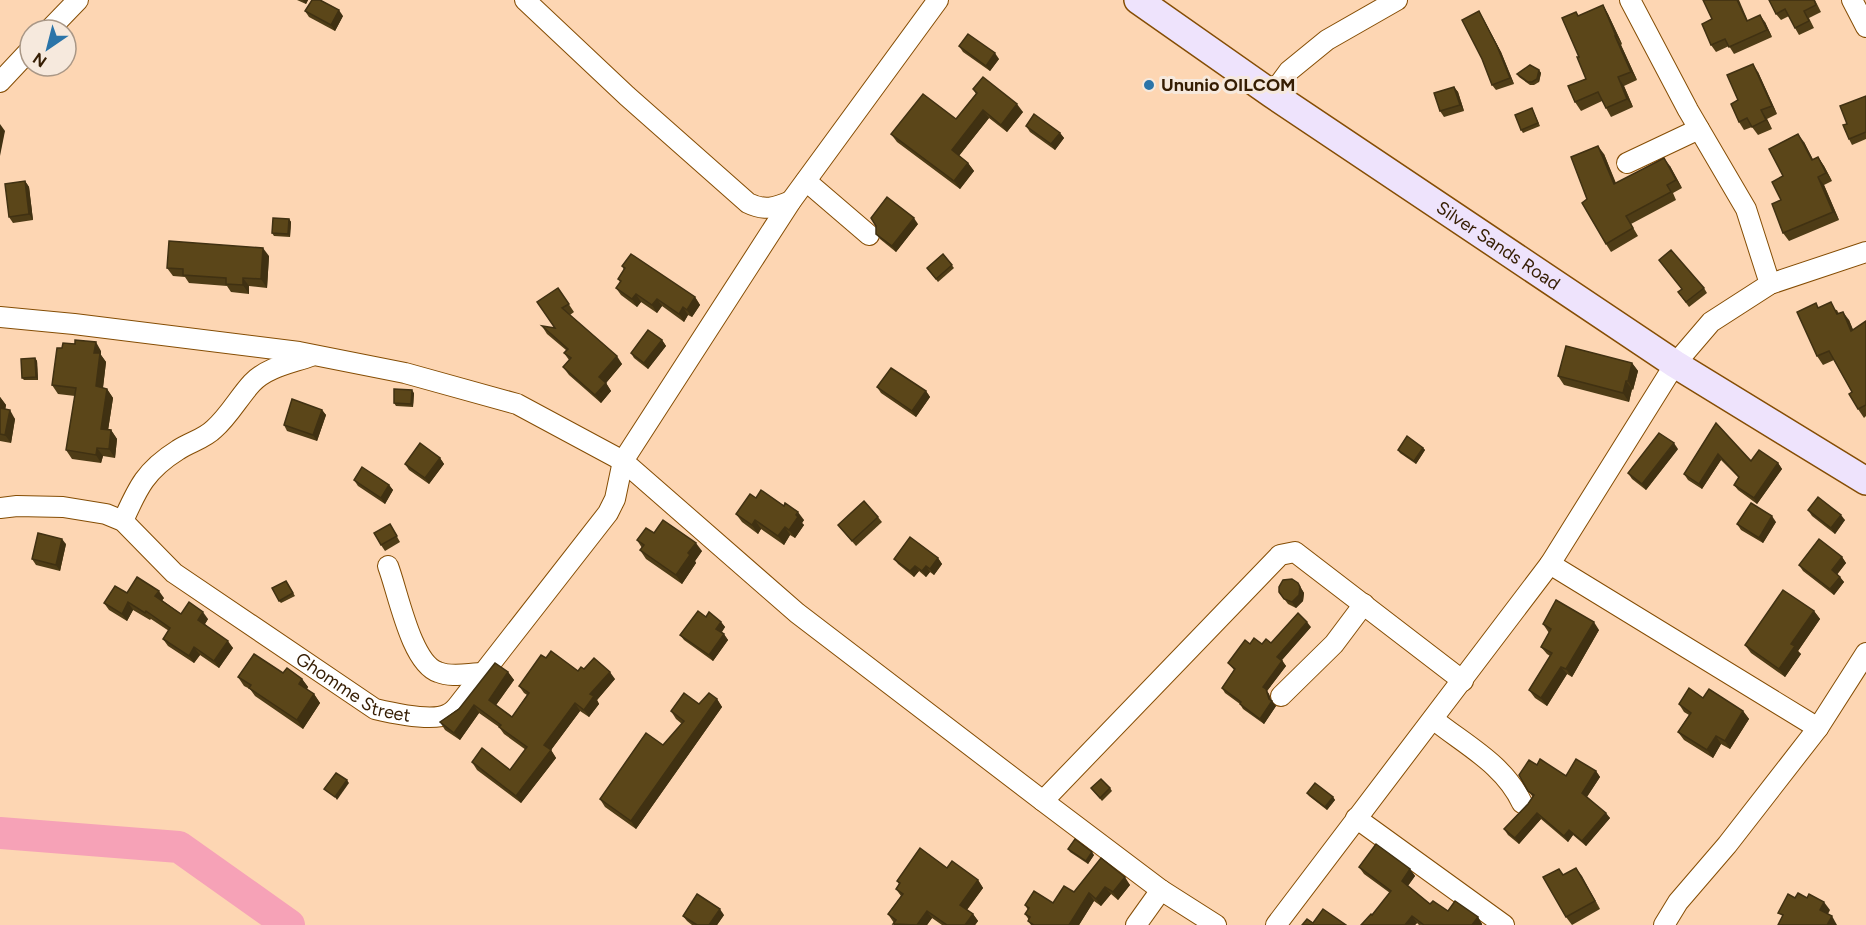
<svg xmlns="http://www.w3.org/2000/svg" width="1866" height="925" font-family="Figtree,sans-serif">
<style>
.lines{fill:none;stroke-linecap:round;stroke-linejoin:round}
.river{stroke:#f6a2b7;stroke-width:32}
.street-casing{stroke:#854d04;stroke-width:22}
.secondary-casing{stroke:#854d04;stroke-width:30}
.street{stroke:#fff;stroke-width:20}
.secondary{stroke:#eee3fc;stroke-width:27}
.wall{fill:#4e3c16}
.shaded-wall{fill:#403112}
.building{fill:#5b4619;stroke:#403112;stroke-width:1.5}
.poi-dot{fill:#2b74a8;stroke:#f6e9dd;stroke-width:2}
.labels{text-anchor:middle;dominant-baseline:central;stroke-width:6;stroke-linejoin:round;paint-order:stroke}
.poi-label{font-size:18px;font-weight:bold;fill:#351d03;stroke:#f6e9dd;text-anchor:start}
.street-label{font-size:18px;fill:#351d03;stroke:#f6e9dd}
</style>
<rect width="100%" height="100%" fill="#fdd6b3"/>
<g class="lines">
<polyline class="river" points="0,833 179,847 289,925"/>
<defs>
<g id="street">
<path d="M525 0 627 96 748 203C764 211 775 208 791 201"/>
<polyline points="1630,0 1688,110 1746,209 1770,284"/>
<polyline points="1852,0 1866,27"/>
<polyline points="49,30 78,0"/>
<polyline points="0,82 30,50"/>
<polyline points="1272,94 1289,71 1327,40 1397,0"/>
<polyline points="1627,163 1699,129"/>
<polyline points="806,181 869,235"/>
<polyline points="0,317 74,324 299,352 405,373 517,404 623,461 797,613 1043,801 1161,890 1216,925"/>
<path id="s1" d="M0 508 17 506 63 507 106 514 123 521 174 573 375 709C392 713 433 722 448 714 452 712 456 708 459 704L608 513 615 499 623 461 791 201 938 0"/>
<path d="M123 521C138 487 146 470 178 450 190 442 204 439 214 429 229 416 239 397 252 383 267 367 292 363 311 356"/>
<polyline points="1550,564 1818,728"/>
<path d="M388 566C398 592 411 663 438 672 452 678 469 673 484 673"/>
<polyline points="1281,696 1334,644 1364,604"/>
<path d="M1433 719C1465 745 1504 764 1522 803"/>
<polyline points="1043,801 1280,555 1295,552 1463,681"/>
<polyline points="1356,818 1504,925"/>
<polyline points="1136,925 1161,890"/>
<polyline points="1276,925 1550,564 1675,364 1711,322 1770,284 1866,252"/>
<polyline points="1664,925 1678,902 1727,845 1818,728 1866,653"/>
</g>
<g id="secondary">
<path id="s2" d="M1138 0 1272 94 1675 364 1866 481"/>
</g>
</defs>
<use href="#street" class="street-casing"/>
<use href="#secondary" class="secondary-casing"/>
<use href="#street" class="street"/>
<use href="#secondary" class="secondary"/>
</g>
<g class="wall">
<polygon points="297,0 308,0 306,4"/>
<polygon points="1769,0 1815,0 1821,12 1809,18 1814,28 1799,35 1795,28 1789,16 1781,20 1776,14"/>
<polygon points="1603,5 1608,14 1622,44 1621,45 1637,80 1624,86 1633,107 1611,117 1606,108 1602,101 1581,111 1575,102 1586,79 1579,57 1576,12 1579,16"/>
<polygon points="305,11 343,16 335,31 309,17"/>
<polygon points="1479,11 1501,52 1514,84 1496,90 1492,85"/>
<polygon points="1712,19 1765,22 1772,37 1734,54 1729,46 1716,52 1711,45"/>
<polygon points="959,46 999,59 990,71 963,52"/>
<polygon points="1539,70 1541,73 1539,82 1534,85 1530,85 1519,77 1517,74"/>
<polygon points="1758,72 1777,114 1767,119 1772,129 1758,135 1752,127 1744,130 1739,122 1738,100"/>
<polygon points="1454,87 1458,92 1464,111 1444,117 1440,111"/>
<polygon points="973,89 1023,112 1007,132 989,118 959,156 968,163 974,171 960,189 897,142 891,134 956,119 976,94"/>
<polygon points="1866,96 1866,139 1852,145 1849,139 1847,124"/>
<polygon points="1532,108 1540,126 1523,133 1521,130"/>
<polygon points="1026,126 1060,133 1064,138 1055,150 1030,132"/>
<polygon points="1804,142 1813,160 1818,157 1824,166 1832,181 1824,185 1839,220 1789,241 1783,233 1781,200 1783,176"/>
<polygon points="1604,154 1616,183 1670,166 1682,188 1673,193 1676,200 1631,224 1638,236 1611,252 1606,244 1587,199"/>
<polygon points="25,181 29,187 33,220 13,223 9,217"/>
<polygon points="289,219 291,222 290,237 274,236 272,233"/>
<polygon points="918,224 896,252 880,239 876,234 876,226"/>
<polygon points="943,254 954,268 938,282 927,268"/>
<polygon points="269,256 267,288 249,286 249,294 231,292 227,286 189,283 185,277 173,276 167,268"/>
<polygon points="622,266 695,297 700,305 692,317 688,315 684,322 662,306 657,313 641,302 637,307 621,295 616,288 620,282 618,279 624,270"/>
<polygon points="558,288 574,312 570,315 622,364 606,383 611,391 601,403 569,375 563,367 569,360 564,353 566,350 547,334 542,326 555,328"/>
<polygon points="1704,288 1707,293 1689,307 1678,292"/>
<polygon points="1819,307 1837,310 1839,314 1849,320 1853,330 1866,321 1866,416 1864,418 1858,409 1852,392 1834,360 1823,365 1817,356"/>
<polygon points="662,340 666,346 648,369 634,358 631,353"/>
<polygon points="101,351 101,355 106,362 103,388 107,389 113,398 108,430 111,430 117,439 115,458 103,456 101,463 72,459 66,450 75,396 58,394 52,385"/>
<polygon points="35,358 37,361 38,380 24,380 22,378"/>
<polygon points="1632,363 1638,371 1633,390 1632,389 1629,402 1564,385 1558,376"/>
<polygon points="877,387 926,391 930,397 916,417 881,393"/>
<polygon points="414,393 413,407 396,406 394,403"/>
<polygon points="0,397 6,405 5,410 15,419 11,443 0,441"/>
<polygon points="322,410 326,415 317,441 287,431 284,425"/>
<polygon points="1716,423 1751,461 1778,463 1782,469 1757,504 1738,490 1734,485 1739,478 1721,460 1702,489 1688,480 1684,474"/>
<polygon points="1423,448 1425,450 1416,464 1400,453 1398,450"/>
<polygon points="1678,449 1646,490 1632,479 1628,473"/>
<polygon points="440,458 444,464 429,484 409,470 405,464"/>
<polygon points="354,480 389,485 393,490 385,504 358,486"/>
<polygon points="756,498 804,520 802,523 804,525 795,538 790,535 784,545 761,529 758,534 742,522 736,514"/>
<polygon points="1808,510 1845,520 1835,534 1812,516"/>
<polygon points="878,517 882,522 856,546 838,525"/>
<polygon points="1776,522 1763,543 1741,530 1737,524"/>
<polygon points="390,524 400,542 385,551 381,545"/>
<polygon points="654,533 702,551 695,561 696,563 682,584 646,559 640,550 642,548 637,540"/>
<polygon points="66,544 60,571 36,565 32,559"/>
<polygon points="1842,557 1846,563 1837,574 1844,582 1834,595 1803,571 1799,565"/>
<polygon points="938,558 942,564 934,575 930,572 926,577 919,571 914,577 898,564 894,559"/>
<polygon points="286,581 295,596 281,603 279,601"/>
<polygon points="1298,583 1304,593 1303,601 1296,608 1288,604 1279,592"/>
<polygon points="127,593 164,598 162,600 181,614 208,619 205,624 233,648 219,668 200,655 194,663 168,646 163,639 169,631 151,619 150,620 133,610 127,621 109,610 104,603"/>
<polygon points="1814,611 1820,619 1798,651 1801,654 1785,677 1751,653 1745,645"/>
<polygon points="706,617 721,622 725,627 722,632 728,640 713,661 684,640 680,635"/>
<polygon points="1543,624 1599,630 1572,677 1567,674 1547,706 1535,698 1529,690 1550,656 1547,654 1541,647 1549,633"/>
<polygon points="1311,627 1282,660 1286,666 1267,691 1269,694 1271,701 1276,706 1264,724 1243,709 1240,704 1225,693 1222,688 1234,670 1228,663 1250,644 1262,644 1271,643"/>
<polygon points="546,658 578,671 584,669 615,679 597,700 599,704 589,717 580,711 551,750 556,758 521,803 477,770 472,762 510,770 526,750 504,734 499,727 479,713 460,740 445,730 440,722 508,672 514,680 496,705 512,717 527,695 524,693 519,686"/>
<polygon points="283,673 302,679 308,687 307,689 314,694 320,703 303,729 255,696 250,689 244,686 238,677"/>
<polygon points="1703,698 1743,711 1749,719 1730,749 1721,744 1713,758 1684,740 1678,732 1689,715 1684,712 1679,704"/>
<polygon points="717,699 722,707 636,829 605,807 600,799 663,745 682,724 676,719 671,711"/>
<polygon points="1537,765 1566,776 1596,771 1600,777 1587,797 1610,818 1586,846 1573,835 1568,842 1541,819 1519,844 1508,835 1504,829 1528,804 1533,797 1528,791"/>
<polygon points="1091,788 1110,788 1112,791 1102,801"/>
<polygon points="1307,793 1333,797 1335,800 1327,810 1309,796"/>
<polygon points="1068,849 1094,855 1088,864 1070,852"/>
<polygon points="1101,858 1130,885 1118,900 1111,894 1101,906 1094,901 1079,925 1031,925 1028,921 1029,920 1025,914 1028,910 1025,905 1053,903 1074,892"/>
<polygon points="1359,867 1410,869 1415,876 1408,886 1430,904 1448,911 1478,917 1482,924 1419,925 1417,923 1415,925 1361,925 1372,915 1390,893 1364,874"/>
<polygon points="947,868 978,880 983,888 967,910 973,914 978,921 975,925 942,925 932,918 927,925 894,925 894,923 888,914 901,896 896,889 899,884 897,881"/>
<polygon points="1576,868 1600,909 1572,925 1566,917"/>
<polygon points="724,915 717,925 692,925 687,921 683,916"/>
</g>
<g class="shaded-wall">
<polygon points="303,0 308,0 306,4"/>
<polygon points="1737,0 1739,0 1751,28 1747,21"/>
<polygon points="1603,5 1608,14 1622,44 1616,36"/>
<polygon points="339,10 343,16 335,31 331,25"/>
<polygon points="1479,11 1501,52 1514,84 1510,78"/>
<polygon points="1760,15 1765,22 1772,37 1767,30"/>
<polygon points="1615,36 1621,45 1637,80 1631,72"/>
<polygon points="995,53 999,59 990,71 986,66"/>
<polygon points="1753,64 1758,72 1777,114 1772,106"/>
<polygon points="1539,70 1541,73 1539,82 1537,79"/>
<polygon points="1618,77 1624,86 1633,107 1627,99"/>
<polygon points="1454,87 1458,92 1464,111 1460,105"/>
<polygon points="1017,104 1023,112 1007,132 1001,125"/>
<polygon points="983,110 989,118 957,158 952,150"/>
<polygon points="1761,110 1767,119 1772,129 1766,120"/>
<polygon points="0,124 5,131 0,156"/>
<polygon points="1060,133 1064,138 1055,150 1051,144"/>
<polygon points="1798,134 1804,142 1818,169 1812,160"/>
<polygon points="1598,146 1604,154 1619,192 1614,184"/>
<polygon points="1818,157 1824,166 1832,181 1826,173"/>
<polygon points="1664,158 1670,166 1682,188 1676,180"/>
<polygon points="968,163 974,171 960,189 954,181"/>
<polygon points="1818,177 1824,185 1839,220 1833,212"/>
<polygon points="25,181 29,187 33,220 29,214"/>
<polygon points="914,218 918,224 896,252 892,246"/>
<polygon points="289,219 291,222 290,237 288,234"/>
<polygon points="263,248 269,256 267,288 261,279"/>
<polygon points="243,278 249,286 249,294 243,285"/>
<polygon points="636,294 641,302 637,307 632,299"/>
<polygon points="695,297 700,305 692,317 687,310"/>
<polygon points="657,299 662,306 657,313 652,305"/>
<polygon points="683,307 688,315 684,322 679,314"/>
<polygon points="1843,312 1849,320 1857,339 1851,331"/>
<polygon points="662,340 666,346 648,369 644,363"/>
<polygon points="96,342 101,351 101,355 106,362 102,395 96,386 94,353"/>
<polygon points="617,356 622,364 606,383 611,391 601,403 595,395 599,377"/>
<polygon points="35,358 37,361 38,380 36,377"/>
<polygon points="1632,363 1638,371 1633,390 1628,381"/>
<polygon points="1626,381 1632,389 1629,402 1623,393"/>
<polygon points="107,389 113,398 107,437 101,429"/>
<polygon points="412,390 414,393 413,407 411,404"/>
<polygon points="926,391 930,397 916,417 912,411"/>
<polygon points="0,397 6,405 4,416 0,411"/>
<polygon points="10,410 15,419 11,443 5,435"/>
<polygon points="322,410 326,415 317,441 313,435"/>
<polygon points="111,430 117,439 115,458 109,449"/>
<polygon points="1674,443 1678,449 1646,490 1642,484"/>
<polygon points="97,448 103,456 101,463 96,455"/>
<polygon points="1423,448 1425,450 1416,464 1414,461"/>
<polygon points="1718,454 1721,460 1702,489 1699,484"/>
<polygon points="440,458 444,464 429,484 425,478"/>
<polygon points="1778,463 1782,469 1757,504 1754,498"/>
<polygon points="389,485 393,490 385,504 381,498"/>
<polygon points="798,512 804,520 802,523 804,525 795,538 789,530"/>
<polygon points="1841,515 1845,520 1835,534 1831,528"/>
<polygon points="1772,516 1776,522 1763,543 1759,538"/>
<polygon points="755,520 761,529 758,534 752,525"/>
<polygon points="785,527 790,535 784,545 778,536"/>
<polygon points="62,539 66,544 60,571 56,565"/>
<polygon points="696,543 702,551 695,561 696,563 682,584 676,575 688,553"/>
<polygon points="1842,557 1846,563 1836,576 1832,570"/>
<polygon points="938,558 942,564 934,575 930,569"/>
<polygon points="915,566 919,571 914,577 910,571"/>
<polygon points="926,566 930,572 926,577 922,571"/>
<polygon points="1840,577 1844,582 1834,595 1830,589"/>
<polygon points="1298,583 1304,593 1303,601 1296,608 1292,602"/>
<polygon points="159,591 164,598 160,603 155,596"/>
<polygon points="128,602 133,610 127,621 122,614"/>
<polygon points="1814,611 1820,619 1798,651 1801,654 1785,677 1779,669 1791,644"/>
<polygon points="203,612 208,619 203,627 198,620"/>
<polygon points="721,622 725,627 720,634 716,629"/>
<polygon points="1307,622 1311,627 1280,662 1277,657"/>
<polygon points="1594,622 1599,630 1572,677 1566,669"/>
<polygon points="724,634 728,640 713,661 709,655"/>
<polygon points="228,641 233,648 219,668 214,661"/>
<polygon points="194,647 200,655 194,663 189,656"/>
<polygon points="1282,661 1286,666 1267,691 1269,694 1272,702 1272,701 1276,706 1264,724 1260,719 1269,699 1263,687"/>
<polygon points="1561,667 1567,674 1547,706 1541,698"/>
<polygon points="508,672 514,680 494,708 489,700"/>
<polygon points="610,672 615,679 597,700 599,704 589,717 584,710 590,694"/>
<polygon points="302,679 308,687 305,692 299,684"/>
<polygon points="314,694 320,703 303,729 297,720"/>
<polygon points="717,699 722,707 636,829 631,821"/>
<polygon points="575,703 580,711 551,750 556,758 521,803 516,796 544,745"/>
<polygon points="474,705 479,713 460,740 454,733"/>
<polygon points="1743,711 1749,719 1730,749 1725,741"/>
<polygon points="1716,736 1721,744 1713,758 1707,750"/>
<polygon points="1596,771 1600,777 1586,798 1582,793"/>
<polygon points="347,780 349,783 337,800 335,797"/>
<polygon points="1333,797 1335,800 1327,810 1325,807"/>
<polygon points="1537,813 1541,819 1519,844 1515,838"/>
<polygon points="1606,813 1610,818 1586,846 1582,841"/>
<polygon points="1569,830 1573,835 1568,842 1564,836"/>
<polygon points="1092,852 1094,855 1088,864 1086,861"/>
<polygon points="1576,868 1582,876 1600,909 1595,901"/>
<polygon points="1410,869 1415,876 1406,888 1402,881"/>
<polygon points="1125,877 1130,885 1118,900 1113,892"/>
<polygon points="978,880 983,888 965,912 960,905"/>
<polygon points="1105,887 1111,894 1101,906 1096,899"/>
<polygon points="1089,893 1094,901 1079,925 1069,925"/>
<polygon points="1824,902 1830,910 1826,918 1820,910"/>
<polygon points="720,909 724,915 717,925 709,925"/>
<polygon points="927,911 932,918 927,925 917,925"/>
<polygon points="973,914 978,921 975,925 965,925"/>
<polygon points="1412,916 1417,923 1415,925 1405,925"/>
<polygon points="1832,916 1837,925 1827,925"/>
<polygon points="1478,917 1482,924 1482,925 1472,925"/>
</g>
<g class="building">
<polygon points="312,0 320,0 339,10 331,25 305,11"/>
<polygon points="1703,0 1737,0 1747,21 1760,15 1767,30 1729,47 1725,39 1711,45 1702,24 1712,19"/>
<polygon points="1769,0 1814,0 1816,5 1804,11 1809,21 1795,28 1785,9 1776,14"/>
<polygon points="1603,5 1616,36 1615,36 1631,72 1618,77 1627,99 1606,108 1598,92 1575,102 1568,86 1586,79 1577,57 1579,57 1562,18 1576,12 1578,16"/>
<polygon points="1479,11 1497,46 1510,78 1492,85 1482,59 1462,20"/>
<polygon points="968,34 995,53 986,66 959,46"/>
<polygon points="1753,64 1772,106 1761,110 1766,120 1752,127 1747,118 1739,122 1731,104 1738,100 1727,75"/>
<polygon points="1530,65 1539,70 1537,79 1532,82 1528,82 1517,74"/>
<polygon points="983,77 1017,104 1001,125 983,110 952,150 968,163 954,181 891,134 923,94 956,119 977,93 973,89"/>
<polygon points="1454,87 1460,105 1440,111 1434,93"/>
<polygon points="1866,96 1866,132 1849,139 1843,125 1847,124 1840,106"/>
<polygon points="1532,108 1538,123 1521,130 1515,115"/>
<polygon points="1034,114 1060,133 1051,144 1026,126"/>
<polygon points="1798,134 1812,160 1818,157 1826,173 1818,177 1833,212 1783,233 1772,204 1781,200 1772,182 1783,176 1769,149"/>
<polygon points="1598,146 1614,184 1664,158 1676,180 1667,185 1671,192 1626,216 1633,228 1606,244 1582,203 1587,199 1571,157"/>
<polygon points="25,181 29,214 9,217 5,184"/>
<polygon points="887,197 914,218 892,246 876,234 876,226 871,218"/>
<polygon points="273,218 289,219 288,234 272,233"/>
<polygon points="169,241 263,248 261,279 243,278 243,285 226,284 226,278 183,275 183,269 167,268"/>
<polygon points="1671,250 1704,288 1686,302 1678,292 1682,289 1659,260"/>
<polygon points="631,254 695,297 687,310 683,307 679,314 657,299 652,305 636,294 632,299 616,288 621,281 618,279 625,268 622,266"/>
<polygon points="943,254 952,265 936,279 927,268"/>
<polygon points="558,288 569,304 562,308 617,356 599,377 606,383 595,395 563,367 571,358 564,353 568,349 542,326 555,328 537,302"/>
<polygon points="1831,302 1837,314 1843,312 1851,331 1866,321 1866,405 1858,409 1849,394 1852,392 1829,351 1817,356 1797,312 1816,303 1818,308"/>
<polygon points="648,330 662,340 644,363 631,353"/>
<polygon points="75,340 96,342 94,353 100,353 96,386 107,389 101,429 111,430 109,449 97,448 96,455 66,450 76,388 52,385 57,348 62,348 63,343 75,344"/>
<polygon points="1566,346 1632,363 1628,381 1626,381 1623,393 1558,376"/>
<polygon points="35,358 36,377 22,378 21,359"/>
<polygon points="891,368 926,391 912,411 877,387"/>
<polygon points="394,389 412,390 411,404 394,403"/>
<polygon points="292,399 322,410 313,435 284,425"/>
<polygon points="0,408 10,410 5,435 0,434"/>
<polygon points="1716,423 1751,461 1759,450 1778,463 1754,498 1734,485 1739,477 1718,454 1699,484 1684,474"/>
<polygon points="1659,433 1674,443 1642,484 1628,473"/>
<polygon points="1407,436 1423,448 1414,461 1398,450"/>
<polygon points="420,443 440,458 425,478 405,464"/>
<polygon points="362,467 389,485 381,498 354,480"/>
<polygon points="761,490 784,506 785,503 798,512 796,515 798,517 789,530 785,527 778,536 755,520 752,525 736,514 750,494 756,498"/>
<polygon points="1818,497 1841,515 1831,528 1808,510"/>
<polygon points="864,501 878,517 852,541 838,525"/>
<polygon points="1751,503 1772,516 1759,538 1737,524"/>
<polygon points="663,520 696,543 688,553 690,555 676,575 640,550 644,545 637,540 646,528 654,533"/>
<polygon points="390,524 397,536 381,545 374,533"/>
<polygon points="38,533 62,539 56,565 32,559"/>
<polygon points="910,537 938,558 930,569 926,566 922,571 915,566 910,571 894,559"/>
<polygon points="1819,539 1842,557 1832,570 1840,577 1830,589 1799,565"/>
<polygon points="137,577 159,591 155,596 181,614 189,602 203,612 198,620 228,641 214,661 194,647 189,656 163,639 170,628 146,611 145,613 128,602 122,614 104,603 115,586 127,593"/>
<polygon points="1292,579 1298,583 1300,587 1299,595 1292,602 1284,599 1279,592 1279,587 1283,580"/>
<polygon points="286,581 293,593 279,601 272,588"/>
<polygon points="1783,590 1814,611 1791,644 1795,646 1779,669 1745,645"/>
<polygon points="1556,600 1594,622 1566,669 1561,667 1541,698 1529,690 1552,653 1541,647 1551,629 1543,624"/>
<polygon points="698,611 706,617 709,612 721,622 716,629 724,634 709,655 680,635"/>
<polygon points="1298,613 1307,622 1277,657 1282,661 1263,687 1266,689 1269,699 1272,701 1260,719 1240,704 1241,702 1222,688 1235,669 1228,663 1245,640 1250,644 1254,638 1262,644 1266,639 1271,643"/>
<polygon points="551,651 578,671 581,667 584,669 594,658 610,672 590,694 594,696 584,710 575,703 544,745 551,750 516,796 472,762 482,748 510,770 527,747 499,727 501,725 474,705 454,733 440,722 459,709 495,663 508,672 489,700 512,717 529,693 519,686 541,655 546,658"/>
<polygon points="254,654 283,673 287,668 302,679 299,684 314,694 297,720 249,688 251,685 238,677"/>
<polygon points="1689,688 1703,698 1709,689 1743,711 1725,741 1716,736 1707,750 1678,732 1691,713 1679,704"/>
<polygon points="684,693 699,704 709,693 717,699 631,821 600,799 646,733 663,745 684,721 671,711"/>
<polygon points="1540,759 1566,776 1576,759 1596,771 1582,793 1606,813 1582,841 1569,830 1564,836 1537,813 1515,838 1504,829 1528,804 1534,795 1528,791 1519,775 1529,760 1537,765"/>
<polygon points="336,773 347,780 335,797 324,789"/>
<polygon points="1101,779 1110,788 1100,798 1091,788"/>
<polygon points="1315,783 1333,797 1325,807 1307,793"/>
<polygon points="1075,839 1092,852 1086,861 1068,849"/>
<polygon points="1376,844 1410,869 1402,881 1430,904 1433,901 1448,911 1455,901 1478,917 1472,925 1424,925 1412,916 1405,925 1361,925 1371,914 1372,915 1391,891 1359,867"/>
<polygon points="920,848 947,868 952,861 978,880 960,905 973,914 965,925 947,925 927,911 917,925 893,924 896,920 888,914 903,894 896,889 900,883 897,881"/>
<polygon points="1101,858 1125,877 1113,892 1105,887 1096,899 1089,893 1069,925 1034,925 1028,921 1030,917 1025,914 1029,908 1025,905 1034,891 1053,903 1064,886 1074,892"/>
<polygon points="1576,868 1595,901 1566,917 1543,877 1559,869 1563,875"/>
<polygon points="1798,893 1807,898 1809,894 1824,902 1820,910 1832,916 1827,925 1778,925 1783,915 1778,913 1788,894 1795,898"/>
<polygon points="697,894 720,909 709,925 697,925 683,916"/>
<polygon points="1323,909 1346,925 1302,925 1307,919 1313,923"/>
</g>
<circle class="poi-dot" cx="1149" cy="85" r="6"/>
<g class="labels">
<g class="poi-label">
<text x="1161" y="85">Ununio OILCOM</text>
</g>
<g class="street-label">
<text stroke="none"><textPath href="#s2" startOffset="436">Silver Sands Road</textPath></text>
<text stroke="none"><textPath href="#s1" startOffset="412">Ghomme Street</textPath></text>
</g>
</g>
<g transform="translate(48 48) rotate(215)"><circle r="28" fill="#f6e9dd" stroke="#a99786" stroke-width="1.5"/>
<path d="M0-4.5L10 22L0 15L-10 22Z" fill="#2b74a8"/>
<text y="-9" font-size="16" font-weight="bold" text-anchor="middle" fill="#351d03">N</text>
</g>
</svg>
